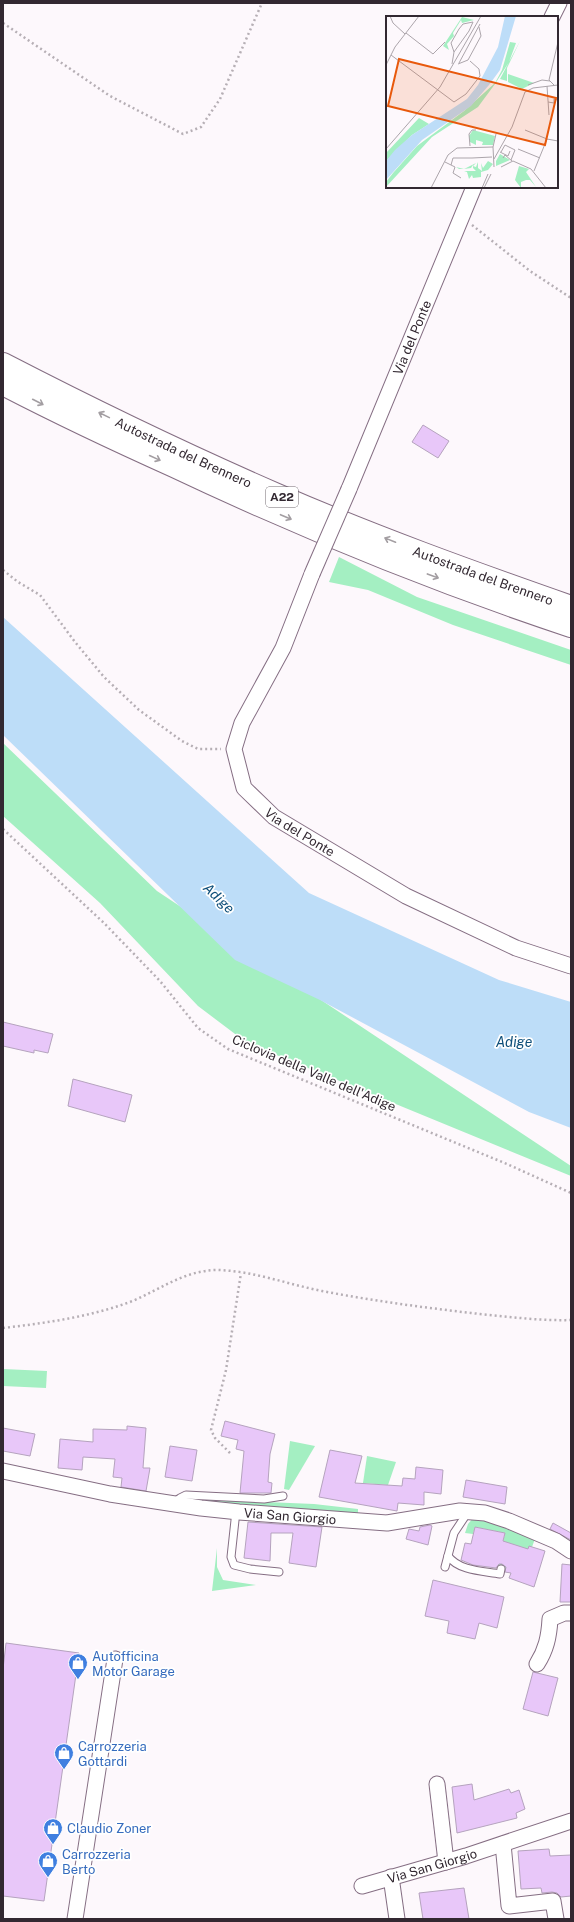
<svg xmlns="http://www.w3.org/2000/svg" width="574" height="1922" font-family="'Public Sans',sans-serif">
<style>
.green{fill:#a4efc2}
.water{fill:#bdddf8}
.building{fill:#e8c7f9;stroke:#b5a3be}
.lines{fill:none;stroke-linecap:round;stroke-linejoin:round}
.service-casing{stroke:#856e83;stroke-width:9}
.minor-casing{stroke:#856e83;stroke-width:17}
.motorway-casing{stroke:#856e83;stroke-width:24}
.path{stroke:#b6afb5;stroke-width:2.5;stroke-dasharray:2 3;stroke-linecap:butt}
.service{stroke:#fff;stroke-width:7}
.minor{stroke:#fff;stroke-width:15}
.motorway{stroke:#fff;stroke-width:22}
.minor-bridge-casing{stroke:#856e83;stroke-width:17;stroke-linecap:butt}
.minor-bridge{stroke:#fff;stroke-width:15}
.oneway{stroke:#a39ea2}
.labels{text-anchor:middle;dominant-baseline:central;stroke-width:3.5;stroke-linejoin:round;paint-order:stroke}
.shield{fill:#fff;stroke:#70686f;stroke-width:1}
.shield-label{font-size:12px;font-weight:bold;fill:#322831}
.street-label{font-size:13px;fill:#322831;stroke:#fff}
.shop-label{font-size:13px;fill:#366cbe;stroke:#fff;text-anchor:start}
.water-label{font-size:14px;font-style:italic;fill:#0d4e79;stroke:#fff}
.inset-road{fill:none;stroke:#aca5ab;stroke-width:1}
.view{fill:#e8590c;fill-opacity:0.15;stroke:#e8590c;stroke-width:2}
.inset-edge{fill:none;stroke:#322831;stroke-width:2}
</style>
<rect width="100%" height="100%" fill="#fdf8fc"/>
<g class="green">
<polygon points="339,557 417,597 571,650 571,665 453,625 368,590 329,582"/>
<polygon points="3,743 157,891 571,1166 571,1176 247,1043 198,1006 100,903 3,816"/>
<polygon points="3,1369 47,1371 46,1388 3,1386"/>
<polygon points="290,1441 315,1446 289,1490 284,1489"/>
<polygon points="367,1456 396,1462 388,1485 363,1483"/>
<polygon points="192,1499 314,1504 358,1509 358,1516 188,1500"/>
<polygon points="474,1517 536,1536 532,1547 529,1546 528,1549 506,1570 497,1568 505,1533 475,1527 473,1534 465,1533 468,1524"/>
<polygon points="217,1548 217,1567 223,1580 256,1585 212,1591"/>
</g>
<polygon class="water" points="3,617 309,893 499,980 571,1002 571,1128 529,1112 320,1000 235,960 3,735"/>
<g class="building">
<polygon points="423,425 449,441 438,458 412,442"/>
<polygon points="3,1022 53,1034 48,1053 34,1050 34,1053 3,1046"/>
<polygon points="73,1079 132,1095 125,1122 68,1106"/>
<polygon points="225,1421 275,1434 270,1454 268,1482 272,1483 271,1493 240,1493 244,1451 236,1449 238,1440 221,1436"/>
<polygon points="127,1426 146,1428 143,1468 150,1468 146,1491 121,1487 122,1478 113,1477 115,1459 83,1457 82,1470 58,1468 60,1439 93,1442 93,1429 127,1430"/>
<polygon points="3,1428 35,1434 30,1456 3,1451"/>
<polygon points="170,1446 197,1450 192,1481 165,1477"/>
<polygon points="330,1450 362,1456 355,1483 402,1486 403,1478 415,1479 416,1467 443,1470 441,1494 424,1492 424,1505 398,1503 397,1511 319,1497"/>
<polygon points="466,1480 507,1487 505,1504 463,1497"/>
<polygon points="248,1522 322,1527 316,1567 289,1563 293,1533 271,1533 270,1561 244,1558"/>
<polygon points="553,1523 571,1533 571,1540 550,1529"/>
<polygon points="430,1525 432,1526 428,1545 406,1539 409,1529 419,1531 420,1527"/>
<polygon points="475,1527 505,1533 503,1541 528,1549 529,1546 545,1551 534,1587 509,1578 511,1573 505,1572 506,1567 502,1564 499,1564 496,1568 473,1565 461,1560 465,1543 471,1544"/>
<polygon points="562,1564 571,1565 571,1602 560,1602"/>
<polygon points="433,1580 504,1597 497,1628 479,1623 475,1639 447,1633 449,1621 425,1616"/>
<polygon points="6,1643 79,1653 44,1901 3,1896 3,1669"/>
<polygon points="533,1672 558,1678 548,1716 523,1709"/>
<polygon points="472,1784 474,1800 509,1789 511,1793 519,1790 525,1809 516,1813 517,1818 457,1833 452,1787"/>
<polygon points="549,1849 550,1856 571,1855 571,1896 561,1897 557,1893 552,1892 542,1893 541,1888 521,1889 518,1851"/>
<polygon points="464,1888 469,1919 423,1919 419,1893"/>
</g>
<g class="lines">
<defs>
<g id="service">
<polyline points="173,1503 180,1498 186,1495 264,1499 283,1496"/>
<polyline points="236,1511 231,1557 234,1565 250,1569 279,1572"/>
<path d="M448 1556C459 1571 483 1571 500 1574L501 1569"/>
<polyline points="445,1567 454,1533 468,1512"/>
</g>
<g id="minor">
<polyline points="552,17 559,3"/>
<path id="s1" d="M349 489 474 187"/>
<path id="s2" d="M312 574 283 648 242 723 234 749 244 788 274 817 406 896 516 948 571 966"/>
<path id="s3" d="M3 1471 110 1494 201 1508 239 1512 387 1523 460 1511 485 1513 509 1521 556 1541 571 1551"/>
<path d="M537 1664C546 1650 549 1637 550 1619L564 1613H571"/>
<polyline points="437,1784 446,1862"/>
<polyline points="503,1844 509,1906 553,1901 556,1919"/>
<polyline points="391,1877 397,1919"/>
<path id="s4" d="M362 1886 466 1856 571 1821"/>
<polyline points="75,1919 115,1659"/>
</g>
<g id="motorway">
<path id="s5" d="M3 364C92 410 183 454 275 494 371 536 471 572 571 607"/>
<path d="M3 384C59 413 116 440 174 466 303 527 435 581 571 626"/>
</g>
</defs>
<use href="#service" class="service-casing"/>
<use href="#minor" class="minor-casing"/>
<use href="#motorway" class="motorway-casing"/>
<g class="path">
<polyline points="3,23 110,96 183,134 201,127 220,99 262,3"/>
<polyline points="472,225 530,271 571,298"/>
<polyline points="3,570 18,582 40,595 75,642 104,677 139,710 182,741 198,749 221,749"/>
<polyline points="3,829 104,923 160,981 198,1028 228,1049 507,1164 571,1193"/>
<path d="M3 1328C46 1323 89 1317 130 1302 160 1290 184 1270 218 1270 253 1271 287 1284 322 1291 374 1301 427 1308 480 1314 511 1317 541 1321 571 1320"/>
<polyline points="230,1453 215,1438 211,1430 226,1370 241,1273"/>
</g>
<use href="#service" class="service"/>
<use href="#minor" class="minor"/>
<use href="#motorway" class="motorway"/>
<defs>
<polyline id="minor-bridge" points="312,574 349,489"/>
</defs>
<use href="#minor-bridge" class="minor-bridge-casing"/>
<use href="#minor-bridge" class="minor-bridge"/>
</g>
<defs><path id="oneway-shaft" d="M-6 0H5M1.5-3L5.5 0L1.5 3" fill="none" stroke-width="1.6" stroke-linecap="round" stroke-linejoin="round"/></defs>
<g class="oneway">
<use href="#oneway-shaft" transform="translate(38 402) rotate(27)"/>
<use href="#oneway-shaft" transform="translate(104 415) rotate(-154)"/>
<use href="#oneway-shaft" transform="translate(155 458) rotate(25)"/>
<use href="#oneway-shaft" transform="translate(286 517) rotate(23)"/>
<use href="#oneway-shaft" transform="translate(390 540) rotate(-158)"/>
<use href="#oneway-shaft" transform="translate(433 576) rotate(20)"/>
</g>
<defs>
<symbol id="shop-pin" viewBox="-11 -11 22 30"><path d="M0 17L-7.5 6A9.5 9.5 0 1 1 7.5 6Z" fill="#3f7fe0" stroke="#fff"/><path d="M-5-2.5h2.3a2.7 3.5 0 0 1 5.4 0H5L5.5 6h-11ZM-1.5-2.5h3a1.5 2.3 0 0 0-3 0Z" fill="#fff"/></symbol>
</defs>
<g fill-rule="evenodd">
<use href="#shop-pin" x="67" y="1652" width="22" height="30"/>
<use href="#shop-pin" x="53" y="1742" width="22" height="30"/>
<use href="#shop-pin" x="42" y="1817" width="22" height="30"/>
<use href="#shop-pin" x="37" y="1850" width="22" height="30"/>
</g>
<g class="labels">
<rect class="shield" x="266" y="487" width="32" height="20" rx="3"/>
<g class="shield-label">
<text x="282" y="497">A22</text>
</g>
<g class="street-label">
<text stroke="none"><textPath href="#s1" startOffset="164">Via del Ponte</textPath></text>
<text stroke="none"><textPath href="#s5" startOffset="201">Autostrada del Brennero</textPath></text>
<text stroke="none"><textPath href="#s5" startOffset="525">Autostrada del Brennero</textPath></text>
<text stroke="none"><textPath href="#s2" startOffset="304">Via del Ponte</textPath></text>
<text transform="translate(314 1073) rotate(23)">Ciclovia della Valle dell'Adige</text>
<text stroke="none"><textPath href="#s3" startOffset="291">Via San Giorgio</textPath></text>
<text stroke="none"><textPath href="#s4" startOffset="73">Via San Giorgio</textPath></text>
</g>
<g class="shop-label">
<text x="92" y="1656">Autofficina<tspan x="92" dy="15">Motor Garage</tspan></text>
<text x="78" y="1746">Carrozzeria<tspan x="78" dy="15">Gottardi</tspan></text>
<text x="67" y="1828">Claudio Zoner</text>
<text x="62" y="1854">Carrozzeria<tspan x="62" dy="15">Berto</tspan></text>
</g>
<g class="water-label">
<text transform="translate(219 898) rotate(44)">Adige</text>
<text x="514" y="1042">Adige</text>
</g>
</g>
<g transform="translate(386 16)">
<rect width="172" height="172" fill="#fdf8fc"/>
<path d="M76 1 88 4 76 7 75 4 67 17 68 20 61 28 63 34 57 30ZM134 25 121 52V65L114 63ZM124 26 130 27 123 46 109 68 92 91 46 121 0 171V166L7 157 31 130 78 95 109 67 116 54ZM122 58 148 67 136 73 122 66ZM33 102 43 108 26 119 0 145V137ZM87 114 109 120 107 129H96L97 126 90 124V129L84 126 83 120ZM114 138 124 144 110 150V145ZM102 145 107 148 102 154 95 156V161L87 162 86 159 83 163 81 156 78 155H90L87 152V149L85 152 78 153H73L70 151 78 153 90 147 87 150 90 151 92 146V152L96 155 95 147 97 152ZM133 150 143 153 140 156 150 171 144 164H140L135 166V172L129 164Z" fill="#a4efc2"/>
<path d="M119 0H130L114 54 103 69 85 90 36 124 0 164V145L9 134 26 119 81 83 92 69 112 31Z" fill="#bdddf8"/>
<path class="inset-road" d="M4 0 7 7 19 18M87 6 83 15 68 36 65 27 73 13 77 8ZM20 17 47 38 59 26M5 39 68 86 80 78 94 60 93 53 84 45M73 47 94 8M66 48 68 36M72 48 82 44 95 20 93 11M0 49 9 31 33 0M142 69 156 64 164 65M168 69 163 64 172 26M161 70 163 99M162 86 168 87V83L172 84M139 114 161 123M84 130 83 118 86 114H90M107 131 110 118M0 133 54 71 95 0M132 133 154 142M114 136 122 140 124 135M115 136 119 129 129 134 125 144M86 142 106 141M117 142 119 139 126 145M108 143 126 111 139 76 147 72 172 69M59 146 69 151 67 157 75 162M65 149 67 142H86M115 151 127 145 145 153 160 172M148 155 161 123 172 125M45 172 62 139 71 132 107 131 108 151M96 172 102 158M98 172 105 158"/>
<path class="view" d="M13 43 170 82 159 129 2 90Z"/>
<rect width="172" height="172" class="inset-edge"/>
</g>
<rect width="574" height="1922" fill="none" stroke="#322831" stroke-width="8"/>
</svg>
